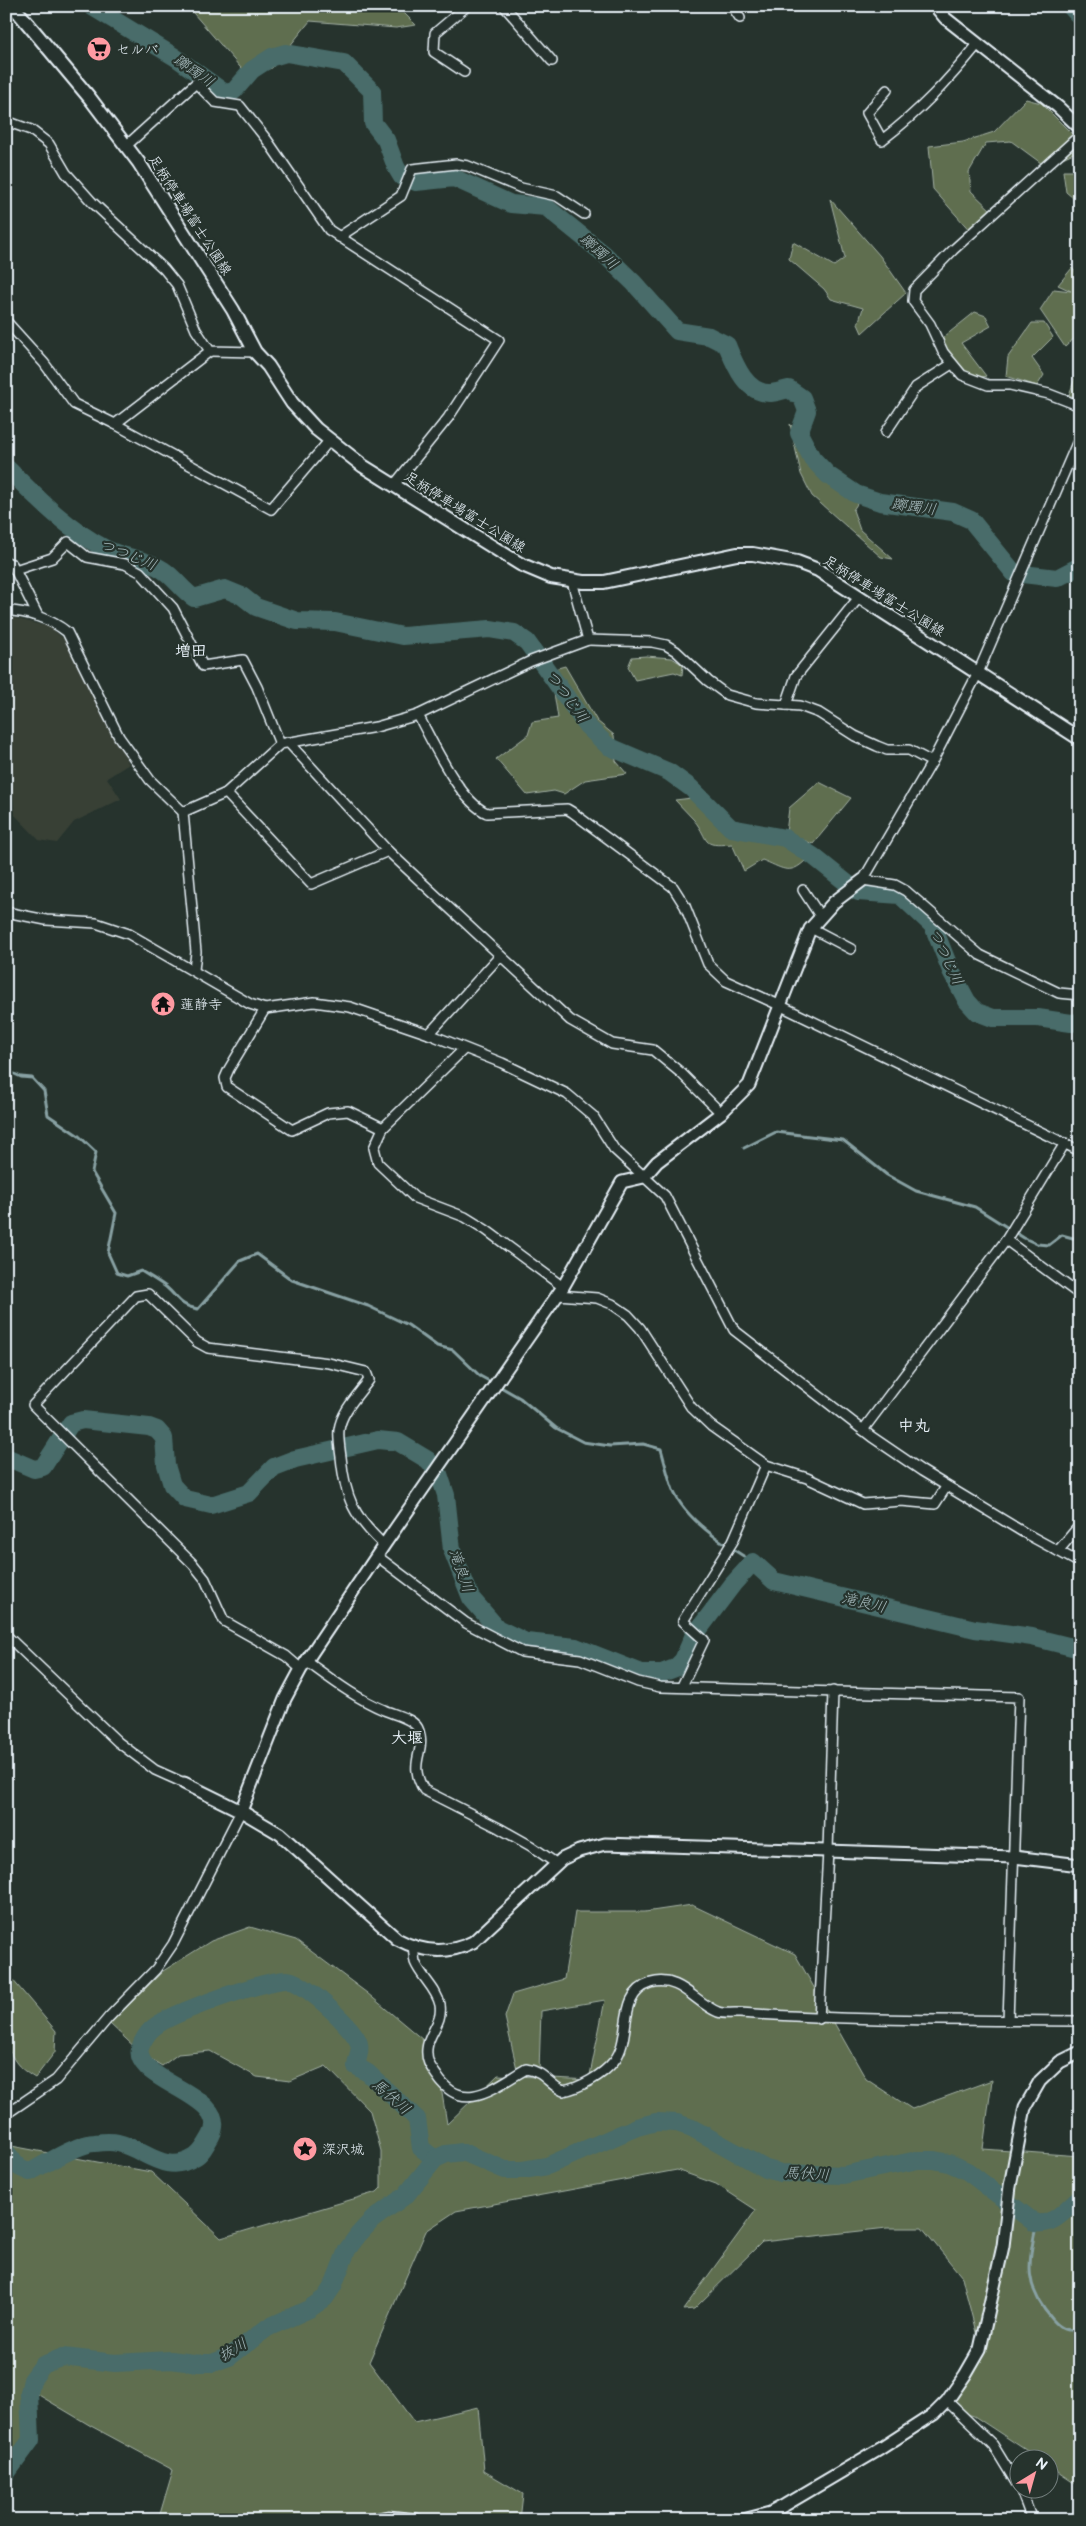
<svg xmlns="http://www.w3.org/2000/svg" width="1086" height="2526" font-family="'Balsamiq Sans','Klee One',sans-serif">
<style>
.built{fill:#384036}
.green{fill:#5e6e50;stroke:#a3b0a4}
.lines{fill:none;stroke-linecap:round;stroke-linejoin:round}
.stream{stroke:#88a1a3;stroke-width:3}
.river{stroke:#486c6a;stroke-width:18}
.minor-casing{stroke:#e8f1f8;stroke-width:12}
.tertiary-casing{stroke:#e8f1f8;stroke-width:15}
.secondary-casing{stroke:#e8f1f8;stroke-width:16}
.minor{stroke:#26332d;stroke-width:9}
.tertiary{stroke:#26332d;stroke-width:11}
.secondary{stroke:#26332d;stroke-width:12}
.labels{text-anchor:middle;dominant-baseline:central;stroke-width:4.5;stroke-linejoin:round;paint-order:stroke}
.poi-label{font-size:14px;fill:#e8f1f8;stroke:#26332d;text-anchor:start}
.street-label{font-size:14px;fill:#e8f1f8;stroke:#26332d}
.water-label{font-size:15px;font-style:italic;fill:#a8bcbf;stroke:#26332d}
.quarter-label{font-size:16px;font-weight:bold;fill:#e8f1f8;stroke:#26332d}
</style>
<rect width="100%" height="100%" fill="#26332d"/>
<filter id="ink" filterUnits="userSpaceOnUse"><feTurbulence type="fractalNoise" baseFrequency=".02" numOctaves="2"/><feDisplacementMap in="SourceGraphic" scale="10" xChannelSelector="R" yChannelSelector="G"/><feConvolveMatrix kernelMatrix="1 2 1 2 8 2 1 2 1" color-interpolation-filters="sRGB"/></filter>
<g filter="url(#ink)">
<polygon class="built" points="6,616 50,627 64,639 129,764 107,778 121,799 74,822 57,843 39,840 15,815 13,796 6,787"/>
<g class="green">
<polygon points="187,6 397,6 416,25 396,28 310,21 272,68 247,75"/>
<polygon points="1026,99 1041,103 1080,142 1080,150 1045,166 1011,141 986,143 969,172 971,191 994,213 972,233 933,189 929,146 963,142 994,132"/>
<polygon points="1063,171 1080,171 1080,204 1066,192"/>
<polygon points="830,199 880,256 906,293 862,333 858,324 863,308 831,299 824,289 789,259 793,242 834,266 845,258"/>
<polygon points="1072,268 1080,277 1080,310 1072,318 1080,327 1080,333 1065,347 1040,310 1054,289 1071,291 1058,285"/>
<polygon points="975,312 986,316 991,326 961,343 986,376 971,380 953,361 940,340"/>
<polygon points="1032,323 1044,323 1053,337 1032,358 1044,375 1037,386 1006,376 1008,357"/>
<polygon points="1080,364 1080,400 1069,395"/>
<polygon points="790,424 859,501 853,510 860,530 893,559 881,557 812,496 801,474"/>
<polygon points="646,656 672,658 683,665 682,675 674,672 635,680 628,667 632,657"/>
<polygon points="565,666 597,721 614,735 616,761 627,774 585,780 564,794 554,791 527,795 496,759 528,735 532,722 558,718 554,693 540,673"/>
<polygon points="819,782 851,798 813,844 786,833 789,808"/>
<path d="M692 798 747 829 781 835 806 860C789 877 781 867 762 860L744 871 732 844C699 847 711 841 694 820 688 813 681 807 675 800Z"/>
<polygon points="692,1905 795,1954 866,2079 872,2083 912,2109 992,2080 983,2149 1080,2156 1080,2487 1049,2466 1048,2458 1038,2458 974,2416 948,2409 980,2348 962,2277 922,2228 887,2228 762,2242 694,2309 683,2310 756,2210 716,2184 677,2170 456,2211 426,2231 369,2362 414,2422 478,2407 484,2471 523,2494 520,2520 149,2520 160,2514 173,2470 91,2426 32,2391 29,2435 17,2450 9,2450 6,2439 6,2145 151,2172 221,2238 377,2192 381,2188 381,2151 370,2111 326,2066 290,2081 257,2077 210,2051 178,2054 162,2066 141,2053 110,2024 163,1971 211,1941 250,1927 296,1940 367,1993 423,2040 440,2081 447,2124 498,2075 589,2080 605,2000 541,2011 539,2071 517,2069 505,2017 513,1994 564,1979 575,1912 645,1912"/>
<path d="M6 1972 56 2031 55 2052 35 2078C17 2067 11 2059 6 2038Z"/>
</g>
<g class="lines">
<g class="stream">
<path d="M6 1070 21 1077 32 1078 44 1091 48 1115 79 1136 96 1152 92 1172 116 1213 108 1253 117 1273 127 1276 141 1271C149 1276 158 1281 166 1287 179 1298 178 1305 198 1309L240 1261 257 1254 292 1280 368 1306 408 1325 437 1346 453 1350 480 1376 493 1383"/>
<polyline points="744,1148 776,1132 843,1140 887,1175 916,1191 975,1207 1024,1238 1037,1244 1049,1245 1062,1235 1080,1240"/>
<path d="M499 1386 520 1398 556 1428 583 1442 610 1446 643 1444 661 1449C665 1463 668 1477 673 1490 686 1521 726 1545 753 1562"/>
<path d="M1037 2223C1027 2263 1024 2288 1053 2320 1061 2329 1068 2332 1080 2329"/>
</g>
<g class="river">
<path d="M91 6 175 57 225 93 234 91 252 70 272 57 286 53 344 63 372 91 373 123 386 140 396 167 402 177 416 182 454 178 511 204 546 207 604 254 634 283 677 331 709 336 727 345C734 362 745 393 769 393 775 393 783 390 789 389L802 398 807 411 799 433 812 458 828 475 856 494 880 502 953 512 971 520 1014 573 1057 578 1080 566"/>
<polyline points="1070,6 1080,17"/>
<path d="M6 467C37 498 67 529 106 549 124 558 147 559 163 570 175 578 182 590 194 598L225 589 242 596 256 607 297 621 335 622 403 636 490 629 514 633 527 642 587 726 608 746 669 772 691 788 731 828 785 838 813 856 858 892 900 895 933 926 951 971 967 1001 977 1012 993 1018H1038L1071 1023 1080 1022"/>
<polyline points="6,1457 34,1469 43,1467 71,1423 83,1420 149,1427 157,1430 164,1438 166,1465 172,1485 185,1499 211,1505 249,1493 274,1467 295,1459 378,1440 398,1442 428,1460 439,1474 446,1495 452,1550 471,1598 497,1628 526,1642 576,1647 642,1673 662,1673 675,1668 683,1660 693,1637 733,1584 753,1562 774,1581 975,1629 1032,1637 1080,1649"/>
<path d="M6 2152 19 2167 30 2172C45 2164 79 2143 95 2143 102 2142 111 2141 118 2143 145 2149 165 2176 195 2157 202 2153 207 2143 211 2136 234 2092 122 2082 142 2043 145 2037 148 2032 153 2028 170 2013 265 1980 287 1980 302 1980 356 2029 359 2044 361 2050 357 2060 356 2066L368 2073 417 2119 421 2148 435 2159"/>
<path d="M6 2474 31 2440 29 2393 32 2380 43 2365 63 2357 115 2363 171 2360 193 2363H212L229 2357 267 2328 309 2309 325 2298 333 2286 347 2250 358 2235 372 2220 406 2195 435 2159 446 2154 463 2152 505 2170H523L547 2166 637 2127 656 2122 677 2123 692 2128 766 2169 781 2173 843 2175 918 2160H934L949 2163 967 2171 1035 2223C1054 2226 1066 2209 1080 2197"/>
</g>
<defs>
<g id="minor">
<polyline points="504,6 552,61"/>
<polyline points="732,6 740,18"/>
<polyline points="464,72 434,52 435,33 467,6"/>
<path d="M887 90 867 113 882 140C921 110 947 82 978 44"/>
<polyline points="6,121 31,130 49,144 66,173 92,202 164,269 177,285 196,330 210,351 255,352"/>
<polyline points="1080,135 953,250 914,290 913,301 930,324 943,352 962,375 988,385 1010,385 1049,394 1080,406"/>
<polyline points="126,146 196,83 215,102 240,106 267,140 329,230 499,340 448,418 394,485"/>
<polyline points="339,237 401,196 412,169 456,164 468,166 521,188 557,196 584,214"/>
<polyline points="6,321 44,363 74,404 115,424 271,509 329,441"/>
<polyline points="115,424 210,351"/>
<polyline points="886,432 916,387 952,364"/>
<polyline points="1080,436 978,673 932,762 863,880 895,885 906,891 980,955 1059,993 1080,995"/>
<polyline points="6,562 12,564 38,616"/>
<polyline points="15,570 52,558 68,542 87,557 125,564 140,572 173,608 203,666 243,660 257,687 280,744"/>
<path d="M6 611C27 611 51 619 67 632L119 737 150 780 183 812 196 952 194 970"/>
<polyline points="588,640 652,642 666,645 676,651 708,681 727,695 756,703 800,706 819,713 855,736 877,746 887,750 909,750 932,762"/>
<polyline points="786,705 796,676 860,596"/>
<path d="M418 715C432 741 460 802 487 813L567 809 572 812 673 887 685 906 708 964 726 981 779 1005 1080 1151"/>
<polyline points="288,742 388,851 570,1020 612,1044 653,1050 681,1073 721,1113"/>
<polyline points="226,793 311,884 388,851"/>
<polyline points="183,812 226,793 280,744 376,727 418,715 531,661 588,640 572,581"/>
<polyline points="803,890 820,916"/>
<polyline points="6,912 46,920 96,923 129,934 250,1004 265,1009 314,1002 350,1007 429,1034 502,1063 567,1094 593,1116 614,1149 665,1196 734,1330 872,1437 922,1471 1023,1532 1080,1563"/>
<polyline points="811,928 851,949"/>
<polyline points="265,1009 229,1069 225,1078 227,1087 292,1130 328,1113 348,1111 383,1128 464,1049"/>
<polyline points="429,1034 500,956"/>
<polyline points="383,1128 374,1148 378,1163 415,1198 465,1217 486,1230 563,1287"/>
<polyline points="1006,1240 1080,1295"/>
<polyline points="558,1295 597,1298 612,1304 628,1315 640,1328 691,1407 711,1426 766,1465 807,1478 863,1504 901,1501 935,1504 946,1487"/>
<polyline points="863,1430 1006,1240 1065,1143"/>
<polyline points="1058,1551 1080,1525"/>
<polyline points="377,1556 466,1623 522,1652 580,1659 638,1682 660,1687 1019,1697 1008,2021"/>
<polyline points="6,1635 118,1742 155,1770 184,1783"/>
<path d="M306 1661C331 1679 355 1698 384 1710 395 1715 416 1719 419 1731 426 1753 407 1762 424 1790L499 1828 531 1846 557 1864"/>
<path d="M301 1669 286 1656 224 1621 205 1579 193 1564 33 1405 136 1296 148 1294 197 1342 208 1348 329 1363 366 1372 369 1380C359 1394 341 1412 339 1430 338 1438 340 1449 341 1457 345 1498 354 1517 384 1545"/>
<polyline points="682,1686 704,1640 683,1621 733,1541 766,1465"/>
<path d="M413 1947C414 1951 414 1958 415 1962 421 1977 437 1989 440 2005 443 2023 428 2033 427 2049 426 2061 430 2066 437 2076 463 2116 496 2086 526 2069 545 2072 547 2083 563 2091 580 2088 603 2075 614 2061 633 2038 616 1994 651 1983 680 1975 694 2002 718 2012 724 2014 733 2013 740 2013 853 2021 966 2020 1080 2021"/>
<polyline points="819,2019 828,1851 833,1691"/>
<polyline points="6,2114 56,2080 109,2017 156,1969 173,1944 241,1811"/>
<polyline points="947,2401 993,2445 1018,2486"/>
<polyline points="1020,2488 1032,2520"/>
</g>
<g id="tertiary">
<polyline points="935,6 945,18 1058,107 1080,128"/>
<path d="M184 1783 241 1811 280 1834 397 1939C421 1952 447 1955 473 1942L562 1859 579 1851 605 1844 1014 1857 1080 1865"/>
<polyline points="241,1811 285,1699 301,1669 384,1545 563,1287 622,1182 644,1177 657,1162 721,1113 749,1085 810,929 834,902 863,880"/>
<polyline points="373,2520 388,2517 417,2520"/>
<polyline points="743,2520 770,2513 785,2505 880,2449 934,2414 947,2401 965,2375 980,2349 1003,2246 1010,2186 1025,2107 1040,2081 1060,2062 1080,2052"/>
</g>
<polyline id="secondary" points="13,6 89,97 139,163 233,310 255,352 268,366 292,403 316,429 363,466 520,564 551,577 583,582 604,582 737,554 753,554 797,562 818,570 838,583 1080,739"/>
</defs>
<use href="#minor" class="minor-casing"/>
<use href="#tertiary" class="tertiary-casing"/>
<use href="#secondary" class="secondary-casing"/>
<use href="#minor" class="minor"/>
<use href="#tertiary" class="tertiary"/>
<use href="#secondary" class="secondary"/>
</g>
</g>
<defs>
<symbol id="supermarket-disc" viewBox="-11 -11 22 22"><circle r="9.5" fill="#ff9aa2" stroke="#26332d"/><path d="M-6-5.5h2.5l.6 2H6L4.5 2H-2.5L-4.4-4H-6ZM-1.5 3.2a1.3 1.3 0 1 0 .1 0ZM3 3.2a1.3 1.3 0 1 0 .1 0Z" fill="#111"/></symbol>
<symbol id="temple-disc" viewBox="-11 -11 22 22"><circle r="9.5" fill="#ff9aa2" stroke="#26332d"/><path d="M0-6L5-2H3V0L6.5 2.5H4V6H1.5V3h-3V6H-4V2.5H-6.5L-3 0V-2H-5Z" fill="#111"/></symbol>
<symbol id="sight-disc" viewBox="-11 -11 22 22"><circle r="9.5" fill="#ff9aa2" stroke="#26332d"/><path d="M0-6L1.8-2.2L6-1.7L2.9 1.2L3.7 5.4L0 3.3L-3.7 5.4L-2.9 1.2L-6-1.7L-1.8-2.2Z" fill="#111"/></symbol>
</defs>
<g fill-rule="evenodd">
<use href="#supermarket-disc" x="85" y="35" width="28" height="28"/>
<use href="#temple-disc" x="149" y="990" width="28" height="28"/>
<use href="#sight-disc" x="291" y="2135" width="28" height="28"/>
</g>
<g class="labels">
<g class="poi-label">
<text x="116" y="49">セルバ</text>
<text x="180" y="1004">蓮静寺</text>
<text x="322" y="2149">深沢城</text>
</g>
<g class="street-label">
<text transform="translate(190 215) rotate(57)">足柄停車場富士公園線</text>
<text transform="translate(465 512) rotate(32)">足柄停車場富士公園線</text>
<text transform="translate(884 596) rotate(32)">足柄停車場富士公園線</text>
</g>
<g class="water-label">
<text transform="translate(194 71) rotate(35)">躑躅川</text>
<text transform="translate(599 252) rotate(42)">躑躅川</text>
<text transform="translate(914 507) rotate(8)">躑躅川</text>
<text transform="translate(128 555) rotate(22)">つつじ川</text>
<text transform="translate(567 697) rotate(54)">つつじ川</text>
<text transform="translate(946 957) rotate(65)">つつじ川</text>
<text transform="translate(461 1571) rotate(71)">滝良川</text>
<text transform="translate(864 1603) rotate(13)">滝良川</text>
<text transform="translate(391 2097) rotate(41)">馬伏川</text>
<text transform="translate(807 2174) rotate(3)">馬伏川</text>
<text transform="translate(233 2350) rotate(-31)">抜川</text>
</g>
<g class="quarter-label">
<text x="191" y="651">増田</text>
<text x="914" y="1426">中丸</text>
<text x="407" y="1738">大堰</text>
</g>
</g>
<rect width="1086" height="2526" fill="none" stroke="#26332d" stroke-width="25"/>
<rect x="12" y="12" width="1061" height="2501" fill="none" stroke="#e8f1f8" stroke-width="2" filter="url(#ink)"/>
<g transform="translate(1034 2474) rotate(37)"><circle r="24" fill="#26332d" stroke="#747f7e"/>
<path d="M0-4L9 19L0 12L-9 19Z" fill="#ff9aa2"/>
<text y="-8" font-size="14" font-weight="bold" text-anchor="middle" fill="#e8f1f8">N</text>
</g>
</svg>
